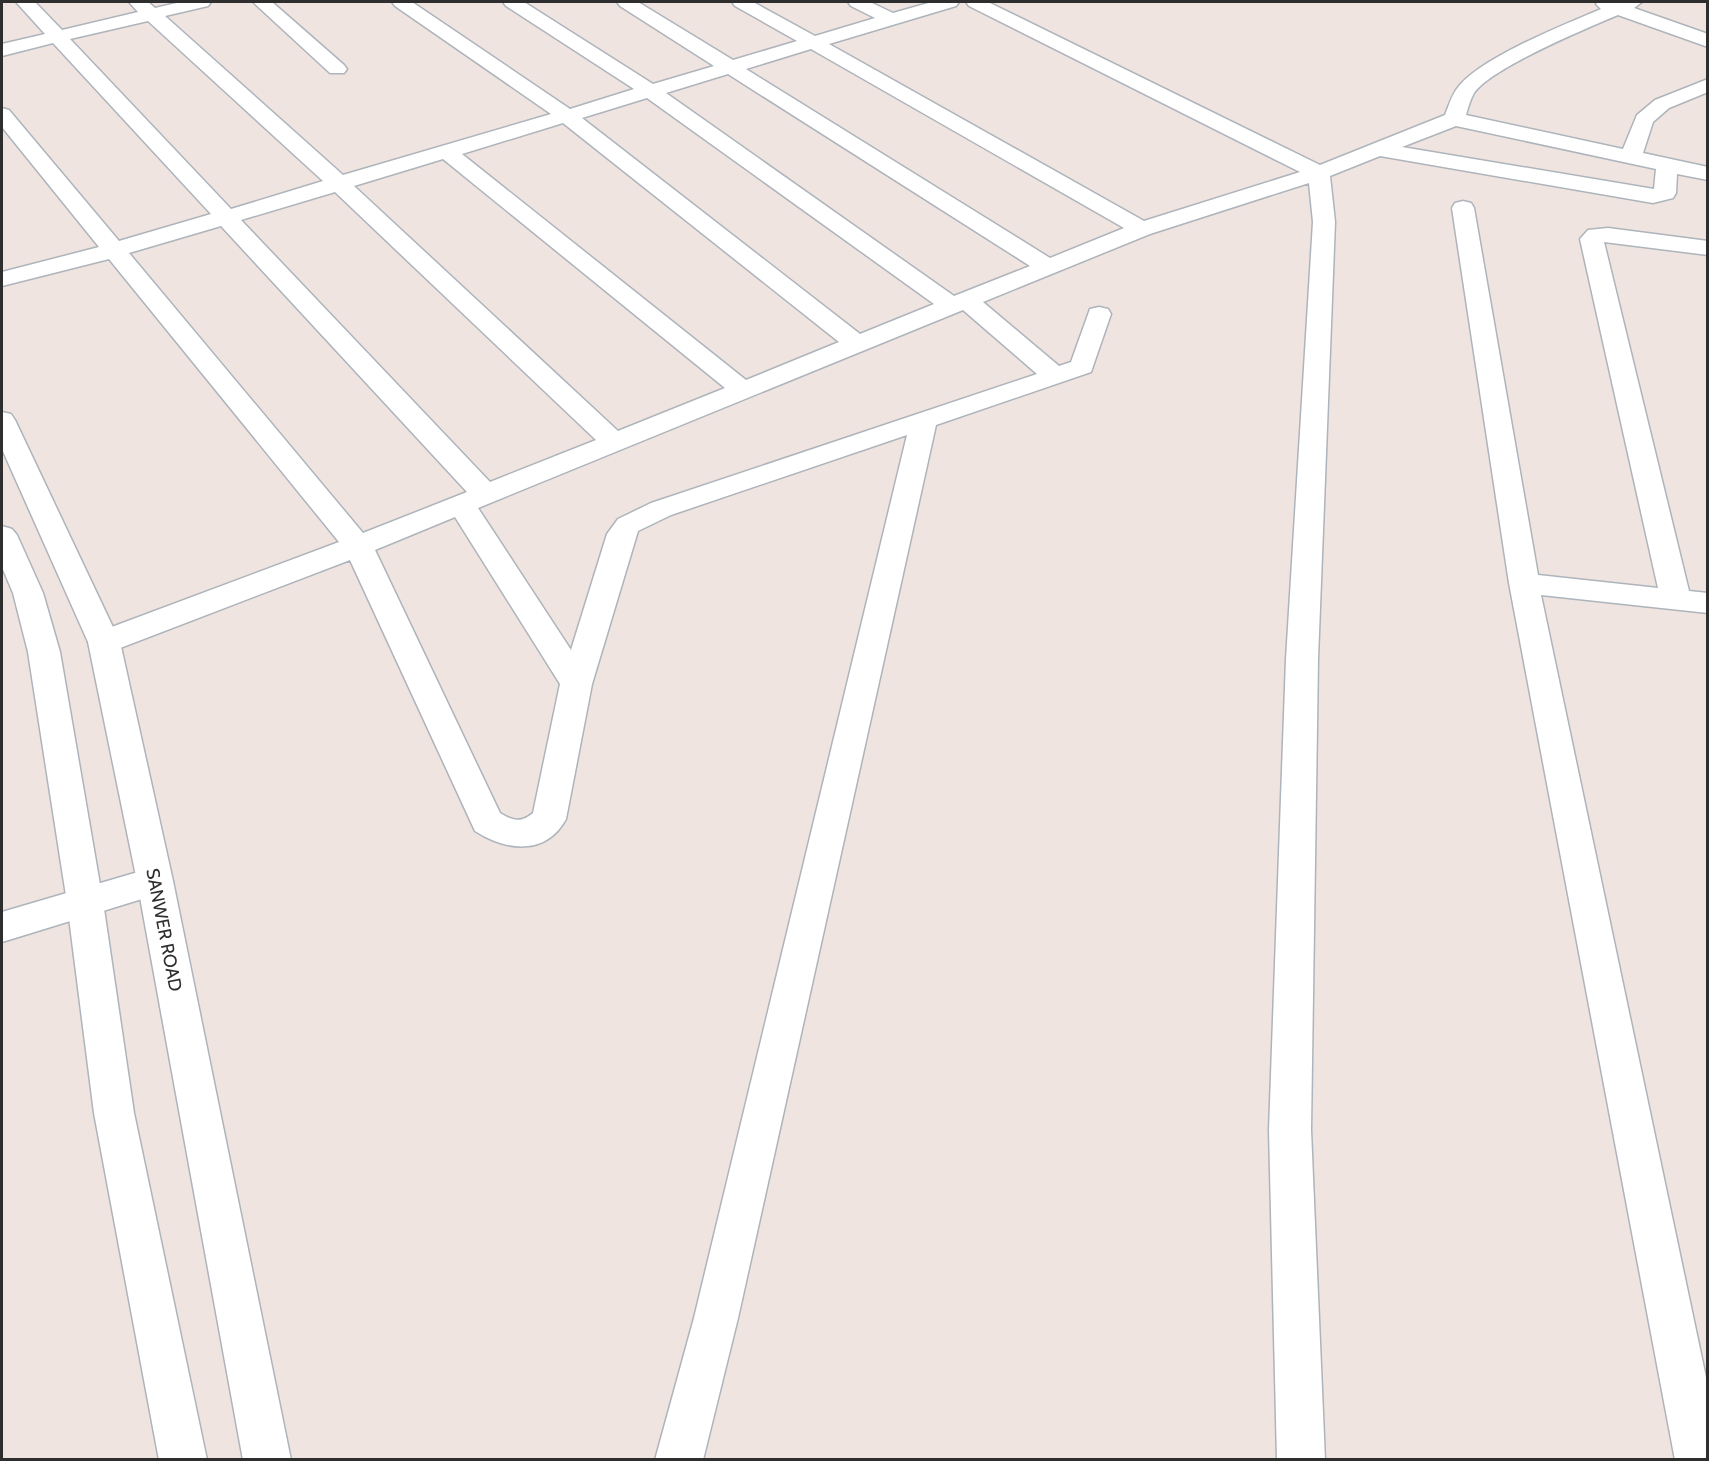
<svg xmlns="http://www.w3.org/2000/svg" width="1709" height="1461" font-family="Cabin,sans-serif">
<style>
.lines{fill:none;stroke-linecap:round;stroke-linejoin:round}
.minor-casing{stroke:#adb4bb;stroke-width:3}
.tertiary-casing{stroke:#adb4bb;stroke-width:3}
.minor{fill:#fff;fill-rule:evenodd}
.tertiary{fill:#fff;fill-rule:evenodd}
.labels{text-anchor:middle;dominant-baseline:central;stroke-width:5;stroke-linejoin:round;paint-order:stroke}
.street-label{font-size:18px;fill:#2e2e2e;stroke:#fff}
</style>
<rect width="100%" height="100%" fill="#f0e4e0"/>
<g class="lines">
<defs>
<g id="minor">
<path d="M16 2H35L62 30 138 12 129 2H148L155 8 181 2H211L208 6 165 16 343 175 551 114 395 6 392 2H412L570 109 634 89 506 6 503 2H524L653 84 714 66 620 6 617 2H638L733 60 797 41 735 6 732 2H753L815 36 875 18 851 6 848 2H870L893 13 932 2H959L956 6 829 44 1144 221 1300 172 969 6 966 2H988L1320 165 1445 115C1449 105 1452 94 1459 86 1484 56 1564 25 1601 9L1596 4 1598 2H1642L1634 8 1708 34V47L1618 15C1587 28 1491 68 1474 93 1470 100 1468 108 1466 115L1623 149 1637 115 1655 100 1708 79V92L1669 108 1653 122 1643 153 1708 167V180L1677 174 1676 193 1673 198 1653 203 1380 156 1330 176 1335 222 1318 659 1311 1130 1325 1460H1277L1269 1130 1286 659 1313 222 1309 183 1150 234 983 302 1059 366 1071 362 1090 309 1099 307 1108 309 1111 314 1091 372 936 425 738 1318 703 1460H655L694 1318 907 435 671 515 638 531 592 684 566 819C546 856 506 851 475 831L350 560 115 650 104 653 93 650 88 642 93 634 339 542 109 259 2 286V272L99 247 2 127V108L9 110 119 241 211 214 53 43 2 56V44L45 34ZM148 21 323 181 231 209 70 39ZM811 49 1124 228 1050 258 746 69ZM728 74 1030 266 954 296 666 93ZM647 98 934 304 860 334 582 118ZM563 123 839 342 746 380 462 154ZM1456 126 1656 169 1654 189 1402 147ZM443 159 725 388 618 431 354 186ZM335 192 596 440 490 482 241 220ZM221 226 467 492 363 533 129 253ZM963 310 1037 374 651 503 618 519 607 534 571 650 478 508ZM455 517 560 684 533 813C521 823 513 821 500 813L375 550Z"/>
<polygon points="253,2 272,2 344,65 347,69 344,73 330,73"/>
<polygon points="1463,201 1471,203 1474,208 1538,575 1658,588 1580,239 1588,230 1608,228 1708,241 1708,255 1604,242 1689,591 1708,593 1708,613 1541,595 1708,1387 1708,1460 1675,1460 1509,583 1452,208 1455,203"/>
<polygon points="155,867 168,871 173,881 168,891 2,942 2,912"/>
</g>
<g id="tertiary">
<polygon points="2,412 11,414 15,420 120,642 173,881 291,1460 243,1460 137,881 88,642 2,449"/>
<polygon points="2,526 12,529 17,535 43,593 60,652 103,902 134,1113 207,1460 159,1460 94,1113 67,902 28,652 13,593 2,567"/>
</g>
</defs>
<use href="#minor" class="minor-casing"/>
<use href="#tertiary" class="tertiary-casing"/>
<use href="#minor" class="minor"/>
<use href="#tertiary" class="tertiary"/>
</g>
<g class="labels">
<g class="street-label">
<text transform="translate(164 930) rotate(79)">SANWER ROAD</text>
</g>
</g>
<rect width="1709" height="1461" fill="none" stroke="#2e2e2e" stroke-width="6"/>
</svg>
